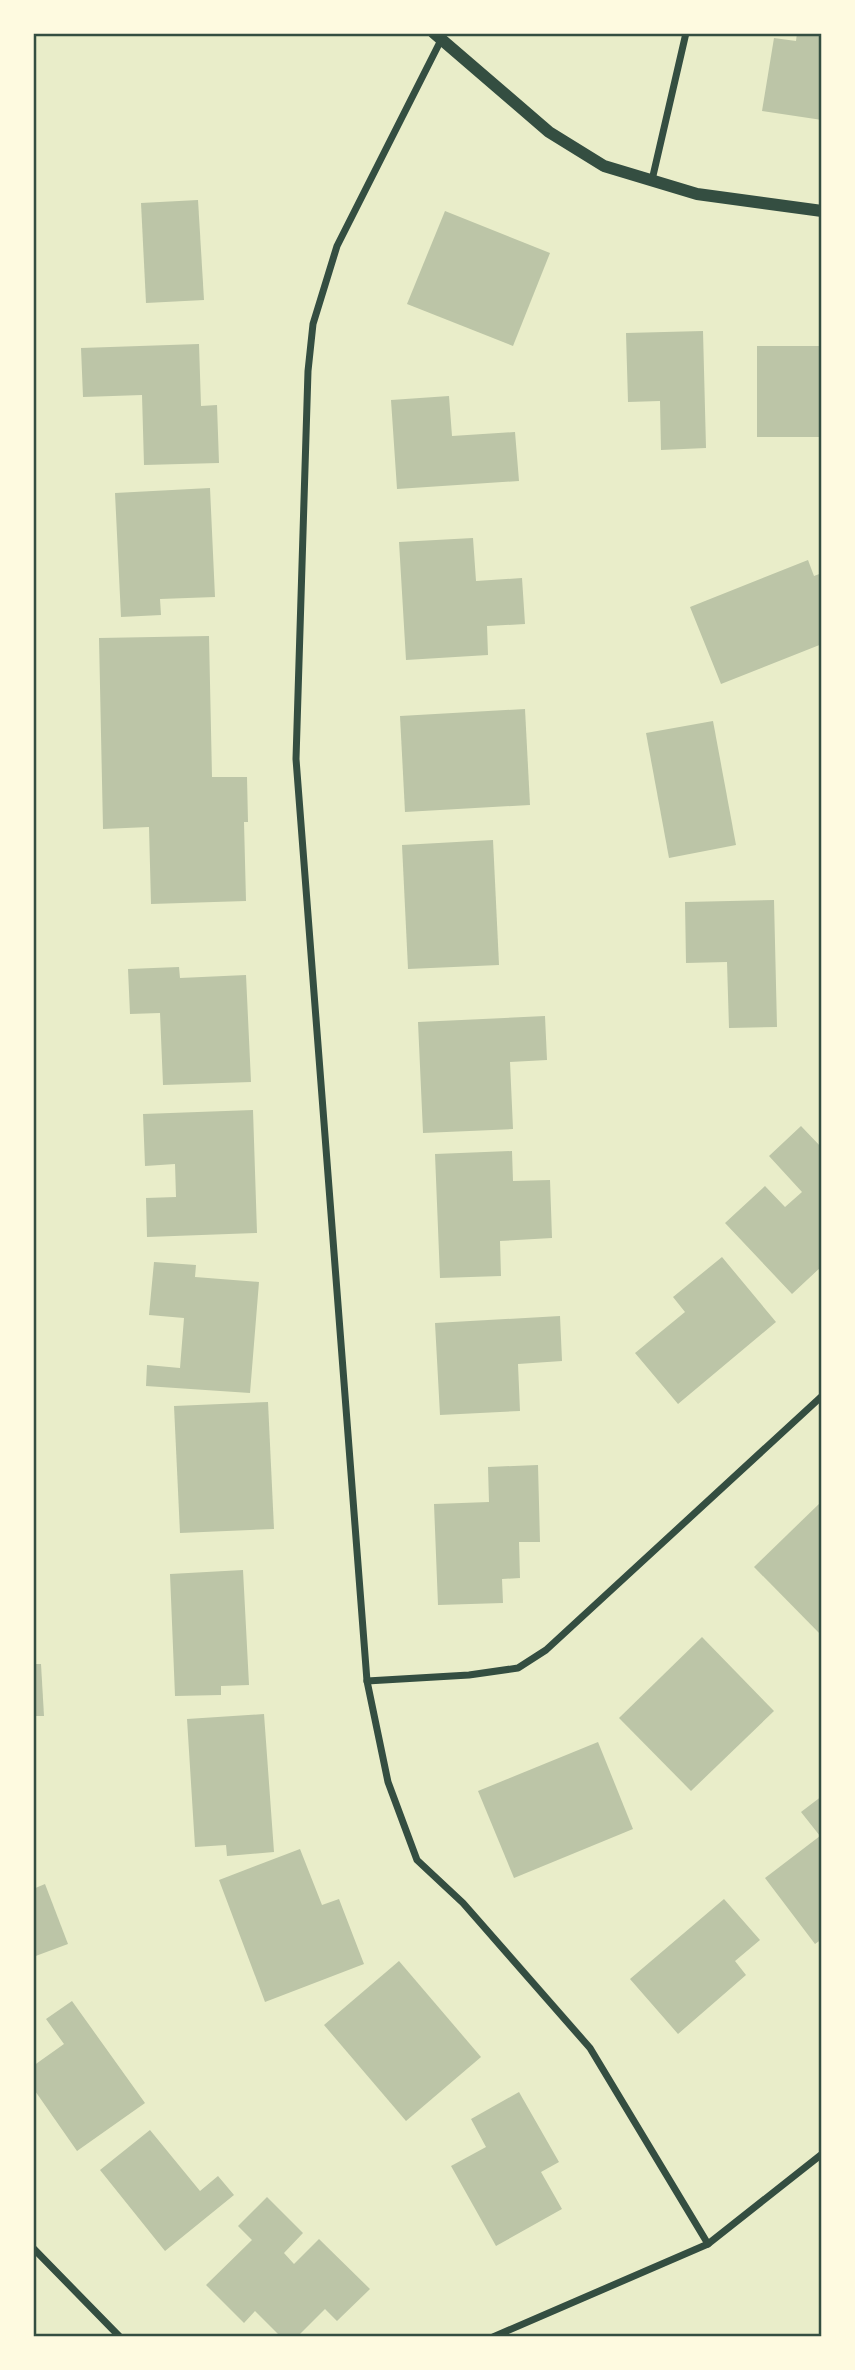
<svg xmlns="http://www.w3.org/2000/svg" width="855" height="2370" font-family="'Sofia Sans Condensed',sans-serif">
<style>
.building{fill:#bcc5a7}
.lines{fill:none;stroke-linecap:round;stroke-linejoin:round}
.minor{stroke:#344e41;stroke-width:7}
.tertiary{stroke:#344e41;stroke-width:12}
.neatline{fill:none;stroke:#344e41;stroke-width:2.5}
</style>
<rect width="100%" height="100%" fill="#e9edc9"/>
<g class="building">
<polygon points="797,33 822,33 822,120 762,111 774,38 796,41"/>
<polygon points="198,200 204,300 146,303 141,203"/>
<polygon points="445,211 550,253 513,346 407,304"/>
<polygon points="703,331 706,448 661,450 660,401 628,402 626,333"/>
<polygon points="199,344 201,406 217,405 219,463 144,465 142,395 83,397 81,348"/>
<rect x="757" y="346" width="65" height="91"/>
<polygon points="449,396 452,436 515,432 519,481 397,489 391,400"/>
<polygon points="210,488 215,597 160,599 161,615 121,617 115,493"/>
<polygon points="473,538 476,581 522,578 525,624 487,626 488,655 406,660 399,542"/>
<polygon points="808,560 814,576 822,573 822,644 721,684 690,607"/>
<polygon points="209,636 212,777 247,777 248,822 244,822 246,901 151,904 149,827 103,829 99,638"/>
<polygon points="525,709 530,805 405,812 400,716"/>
<polygon points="713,721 736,845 669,858 646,733"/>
<polygon points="493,840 499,965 408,969 402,845"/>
<polygon points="774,900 777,1027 729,1028 727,962 686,963 685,902"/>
<polygon points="179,967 180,978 246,975 251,1082 163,1085 160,1013 130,1014 128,969"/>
<polygon points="545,1016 547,1060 510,1062 513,1129 423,1133 418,1022"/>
<polygon points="253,1110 257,1233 147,1237 146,1198 176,1197 175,1164 145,1166 143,1114"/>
<polygon points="801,1126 822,1148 822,1266 792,1294 725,1223 765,1186 785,1207 802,1192 769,1156"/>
<polygon points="512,1151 513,1181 550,1180 552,1238 500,1241 501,1276 440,1278 435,1154"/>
<polygon points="722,1257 776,1322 678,1404 635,1353 685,1312 673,1297"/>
<polygon points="154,1262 196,1265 195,1277 259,1282 250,1393 146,1386 147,1365 180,1368 184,1318 149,1315"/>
<polygon points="560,1316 562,1361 518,1364 520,1411 440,1415 435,1323"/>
<polygon points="268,1402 274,1529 180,1533 174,1406"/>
<polygon points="538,1465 540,1542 519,1542 520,1578 502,1579 503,1603 438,1605 434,1504 489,1502 488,1467"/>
<polygon points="822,1501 822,1636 754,1567"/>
<polygon points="243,1570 249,1685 221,1686 221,1695 175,1696 170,1574"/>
<polygon points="702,1637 774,1711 691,1791 619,1718"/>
<polygon points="33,1664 41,1664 44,1716 33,1716"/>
<polygon points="264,1714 274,1852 227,1856 226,1845 195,1847 187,1719"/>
<polygon points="598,1742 633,1829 514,1878 478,1791"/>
<polygon points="822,1796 822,1939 815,1944 765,1878 820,1836 801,1812"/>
<polygon points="300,1849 322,1905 339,1899 364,1964 265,2002 219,1880"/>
<polygon points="45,1884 68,1944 33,1957 33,1889"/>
<polygon points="724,1899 760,1940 735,1961 746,1975 678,2034 630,1979"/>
<polygon points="399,1961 481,2057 406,2121 324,2025"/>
<polygon points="72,2001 145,2103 77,2151 33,2088 33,2066 64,2044 46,2019"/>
<polygon points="519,2092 559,2162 541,2172 562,2209 496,2246 451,2166 486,2147 471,2119"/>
<polygon points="150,2130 200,2191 218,2176 234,2195 165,2251 100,2170"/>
<polygon points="267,2197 303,2233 284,2253 294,2264 319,2239 370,2289 337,2321 325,2309 297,2337 281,2337 255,2311 244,2323 206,2285 252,2240 238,2226"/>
</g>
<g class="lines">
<g class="minor">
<polyline points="441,40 337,246 313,324 308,371 296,759 367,1681 388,1782 417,1860 463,1903 590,2048 708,2244"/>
<polyline points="652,180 686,33"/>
<polyline points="367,1681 469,1675 518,1668 546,1650 822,1396"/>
<polyline points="33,2248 120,2337"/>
<polyline points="493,2337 708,2244 822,2154"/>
</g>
<polyline class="tertiary" points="434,33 549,132 604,166 697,194 822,211"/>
</g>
<rect width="855" height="2370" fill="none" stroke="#fefae0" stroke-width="70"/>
<rect x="35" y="35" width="785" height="2300" class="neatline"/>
</svg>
